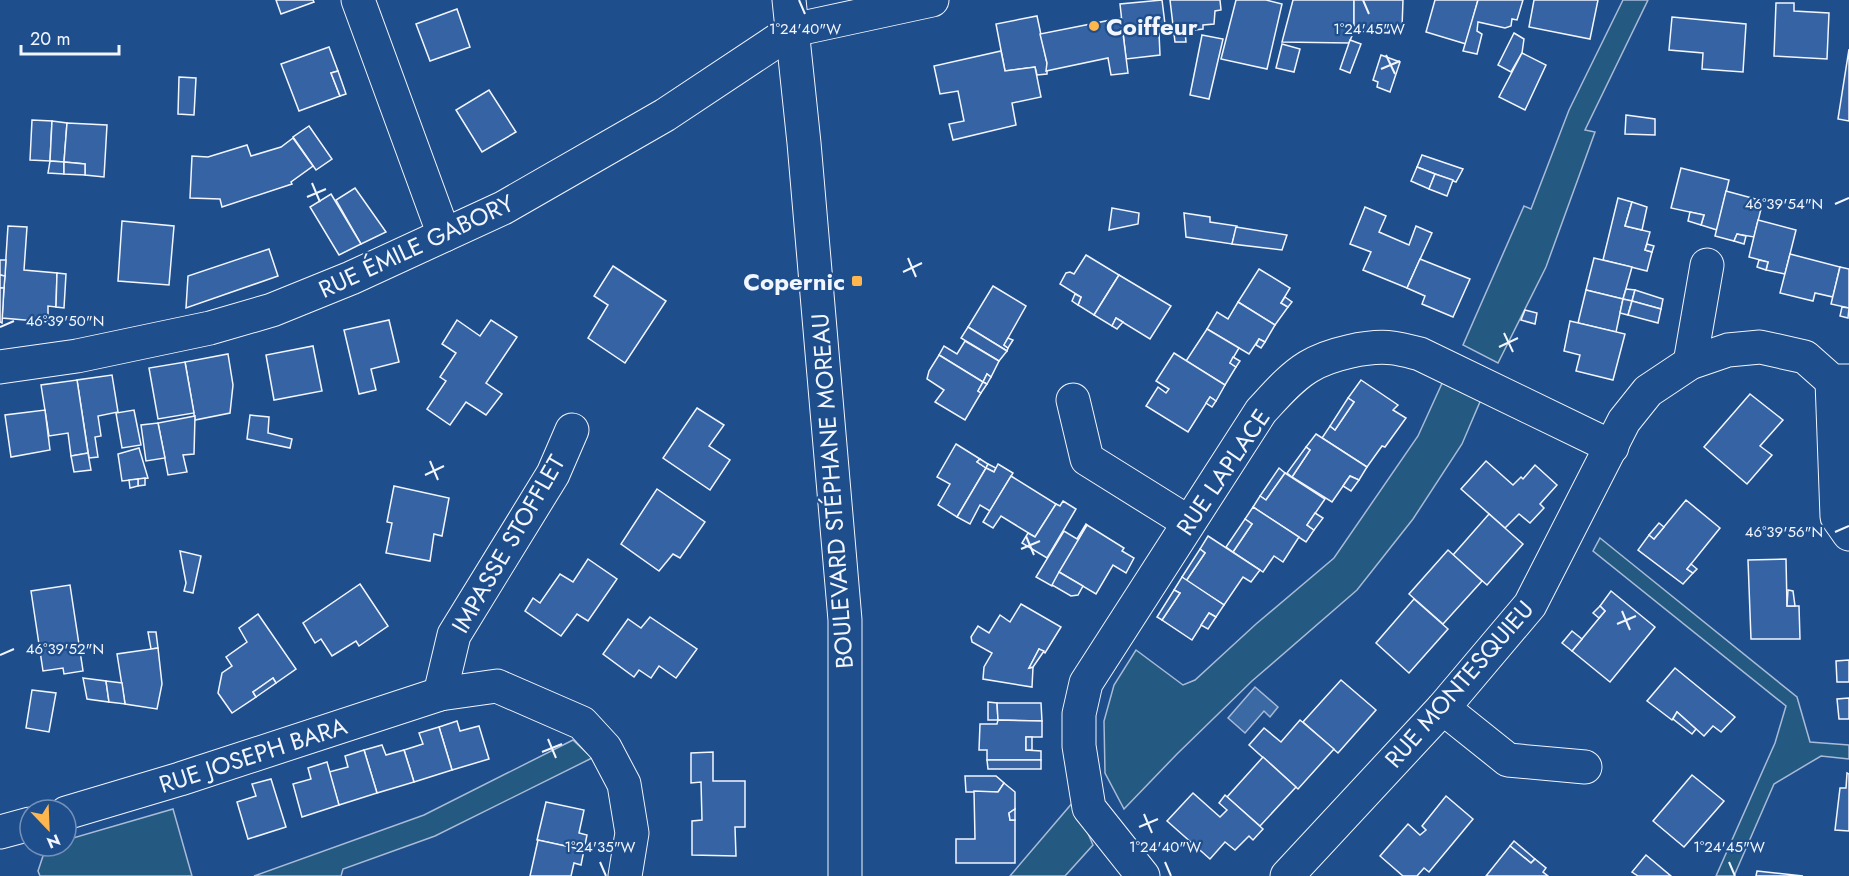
<svg xmlns="http://www.w3.org/2000/svg" width="1849" height="876" font-family="Jost,sans-serif">
<style>
.green{fill:#245a82;stroke:#a8bbd7;stroke-width:1.5}
.water{fill:#3b69a3;stroke:#a8bbd7;stroke-width:1.5}
.building{fill:#3563a3;stroke:#f2f6ff;stroke-width:1.5}
.lines{fill:none;stroke-linecap:round;stroke-linejoin:round}
.minor-casing{stroke:#f2f6ff;stroke-width:35}
.major-casing{stroke:#f2f6ff;stroke-width:35}
.minor{stroke:#1f4e8c;stroke-width:33}
.major{stroke:#1f4e8c;stroke-width:33}
.ticks{fill:none;stroke:#f2f6ff;stroke-width:2}
.poi-dot{fill:#ffb74d;stroke:#1f4e8c;stroke-width:2}
.labels{text-anchor:middle;dominant-baseline:central;stroke-width:4.5;stroke-linejoin:round;paint-order:stroke}
.poi-label{font-size:24px;font-weight:bold;fill:#f2f6ff;stroke:#1f4e8c;text-anchor:start}
.street-label{font-size:24px;fill:#f2f6ff;stroke:#1f4e8c}
.ticks-label{font-size:15px;text-anchor:middle;fill:#f2f6ff;stroke:#1f4e8c;stroke-width:4.5;stroke-linejoin:round;paint-order:stroke}
</style>
<rect width="100%" height="100%" fill="#1f4e8c"/>
<g class="green">
<polygon points="1623,0 1648,0 1585,130 1595,132 1546,267 1498,363 1463,345 1524,206 1531,209 1569,110"/>
<polygon points="1444,379 1482,397 1462,444 1413,519 1357,590 1252,681 1177,754 1124,809 1105,773 1104,721 1114,685 1136,650 1183,685 1195,680 1256,624 1334,558 1418,436"/>
<polygon points="1600,538 1797,697 1810,742 1849,745 1849,759 1821,756 1774,784 1734,876 1716,876 1775,743 1786,706 1593,551"/>
<polygon points="573,740 592,758 435,836 343,869 341,876 254,876 424,815"/>
<polygon points="1074,801 1093,845 1065,876 1010,876"/>
<polygon points="173,809 192,876 40,876 38,871 46,847 66,846 66,840"/>
</g>
<polygon class="water" points="1255,687 1278,707 1270,717 1264,711 1245,733 1228,718"/>
<g class="building">
<polygon points="276,0 313,0 314,2 281,14"/>
<polygon points="1162,0 1166,32 1159,33 1160,55 1126,59 1120,4"/>
<polygon points="1170,0 1220,0 1221,10 1215,11 1214,24 1203,25 1203,29 1185,31 1186,42 1175,42"/>
<polygon points="1236,0 1266,0 1282,4 1267,69 1221,59"/>
<polygon points="1293,0 1354,0 1354,31 1349,43 1282,42"/>
<polygon points="1354,0 1403,0 1402,28 1390,27 1389,33 1354,31"/>
<polygon points="1435,0 1478,0 1466,44 1426,32"/>
<polygon points="1478,0 1523,0 1517,20 1512,19 1511,26 1505,28 1478,22 1477,31 1482,34 1477,54 1463,51"/>
<polygon points="1534,0 1598,0 1590,39 1529,27"/>
<polygon points="1776,3 1794,3 1794,11 1829,13 1827,59 1774,56"/>
<polygon points="457,9 470,47 430,61 416,24"/>
<polygon points="1037,16 1047,63 1047,74 1037,75 1035,67 1005,71 996,24"/>
<polygon points="1672,17 1746,24 1743,72 1702,69 1703,53 1669,50"/>
<polygon points="1121,18 1128,73 1111,75 1108,58 1046,71 1047,63 1040,34"/>
<polygon points="1514,33 1524,39 1522,53 1511,72 1498,65"/>
<polygon points="1202,35 1223,39 1209,99 1190,95"/>
<polygon points="1350,40 1361,44 1350,73 1340,69"/>
<polygon points="1282,44 1300,49 1294,72 1276,68"/>
<polygon points="329,47 338,71 331,73 340,96 299,111 281,64"/>
<polygon points="1849,49 1849,121 1838,119"/>
<polygon points="1001,51 1005,71 1035,67 1041,97 1012,103 1016,125 953,140 949,124 964,121 958,91 940,94 934,66"/>
<polygon points="1522,53 1546,65 1525,110 1499,97"/>
<polygon points="1381,55 1400,62 1390,92 1377,87 1378,82 1373,80"/>
<polygon points="338,71 346,94 340,96 331,73"/>
<polygon points="179,77 196,78 194,115 178,114"/>
<polygon points="489,90 516,132 482,152 456,110"/>
<polygon points="1626,115 1655,119 1655,135 1625,134"/>
<polygon points="32,120 52,121 50,161 30,160"/>
<polygon points="52,121 67,123 64,162 50,161"/>
<polygon points="67,123 107,125 104,177 85,175 85,164 64,162"/>
<polygon points="309,126 332,159 316,170 293,137"/>
<polygon points="293,138 313,166 291,182 292,184 222,207 220,199 190,198 192,156 208,157 247,145 251,156 281,147"/>
<polygon points="1422,155 1463,169 1456,182 1417,167"/>
<polygon points="50,161 64,162 64,174 48,173"/>
<polygon points="64,162 85,164 85,175 64,174"/>
<polygon points="1417,167 1435,174 1429,189 1411,181"/>
<polygon points="1681,168 1729,180 1717,230 1701,225 1704,215 1671,208"/>
<polygon points="1435,174 1453,180 1447,196 1429,189"/>
<polygon points="355,188 386,232 361,244 336,200"/>
<polygon points="1726,191 1763,201 1754,237 1737,234 1734,241 1715,236"/>
<polygon points="331,194 361,244 339,255 310,207"/>
<polygon points="1618,198 1632,202 1625,226 1650,232 1645,250 1652,252 1647,271 1603,260"/>
<polygon points="1632,202 1647,207 1642,230 1625,226"/>
<polygon points="1365,207 1386,216 1379,232 1409,245 1416,226 1432,233 1407,288 1363,270 1371,252 1350,244"/>
<polygon points="1112,208 1139,213 1138,224 1109,230"/>
<polygon points="1690,212 1704,215 1701,225 1688,221"/>
<polygon points="1184,213 1210,217 1210,222 1237,226 1232,244 1186,237"/>
<polygon points="1758,220 1796,230 1785,274 1766,270 1768,262 1749,257"/>
<polygon points="122,221 174,226 169,285 118,281"/>
<polygon points="8,226 27,227 24,270 57,273 56,307 48,306 48,322 2,318"/>
<polygon points="1236,227 1287,235 1282,250 1232,244"/>
<polygon points="1737,234 1746,236 1744,244 1734,241"/>
<polygon points="1647,244 1654,246 1652,252 1645,250"/>
<polygon points="269,249 278,276 186,308 188,276"/>
<polygon points="1790,254 1840,267 1833,297 1815,293 1813,301 1780,293"/>
<polygon points="1086,255 1119,275 1094,315 1078,305 1081,297 1060,284 1066,273 1070,272 1074,274"/>
<polygon points="1594,258 1632,267 1623,299 1586,290"/>
<polygon points="1420,259 1470,279 1453,317 1422,304 1425,296 1407,288"/>
<polygon points="0,260 6,260 5,276 0,275"/>
<polygon points="1759,260 1768,262 1766,270 1757,267"/>
<polygon points="613,266 666,301 625,363 588,338 608,305 594,296"/>
<polygon points="1840,267 1849,269 1849,308 1831,304"/>
<polygon points="1259,269 1290,288 1281,303 1288,307 1275,325 1238,302"/>
<polygon points="57,273 66,274 64,308 56,307"/>
<polygon points="0,275 5,276 4,288 0,288"/>
<polygon points="1119,275 1171,306 1150,339 1116,318 1112,326 1094,315"/>
<polygon points="993,286 1026,306 1004,345 1008,348 1007,351 968,327"/>
<polygon points="0,288 4,288 2,323 0,322"/>
<polygon points="1626,289 1635,290 1632,301 1623,299"/>
<polygon points="1586,290 1623,299 1616,332 1578,323"/>
<polygon points="1635,290 1663,299 1661,309 1632,301"/>
<polygon points="1075,294 1081,297 1078,305 1072,301"/>
<polygon points="1285,297 1292,302 1288,307 1281,303"/>
<polygon points="1623,299 1632,301 1628,315 1620,313"/>
<polygon points="1632,301 1661,309 1658,323 1628,315"/>
<polygon points="1238,302 1275,325 1265,342 1259,339 1249,354 1207,329 1217,312 1228,319"/>
<polygon points="1842,307 1849,308 1848,318 1840,316"/>
<polygon points="1525,310 1537,313 1535,324 1521,320"/>
<polygon points="1116,318 1123,322 1117,329 1112,326"/>
<polygon points="389,320 399,362 371,369 376,390 359,394 344,330"/>
<polygon points="457,320 480,336 491,320 517,337 486,383 502,394 486,415 466,402 450,425 427,409 446,381 440,377 456,353 442,344"/>
<polygon points="1570,321 1625,334 1613,380 1576,371 1580,355 1564,351"/>
<polygon points="968,327 1007,351 999,361 961,338"/>
<polygon points="1207,329 1239,348 1230,363 1236,367 1225,385 1186,361"/>
<polygon points="1008,338 1013,340 1008,348 1004,345"/>
<polygon points="1259,339 1265,342 1261,348 1256,345"/>
<polygon points="965,341 999,361 991,377 987,374 983,382 939,355 944,346 957,354"/>
<polygon points="313,346 322,391 274,400 266,355"/>
<polygon points="1174,353 1225,385 1216,401 1210,397 1188,432 1146,406 1158,387 1166,393 1169,389 1156,381"/>
<polygon points="228,354 233,385 230,413 195,420 185,362"/>
<polygon points="939,355 983,382 978,391 981,393 965,420 935,402 944,390 927,379 929,371"/>
<polygon points="1233,357 1240,361 1236,367 1230,363"/>
<polygon points="185,362 194,413 158,419 149,368"/>
<polygon points="987,374 991,377 987,384 983,382"/>
<polygon points="112,375 118,412 98,416 101,436 95,437 98,457 89,458 77,380"/>
<polygon points="77,380 88,453 71,456 68,433 49,436 41,385"/>
<polygon points="1361,380 1398,405 1393,410 1406,418 1385,447 1382,446 1367,467 1322,438 1330,426 1335,430 1354,402 1348,398"/>
<polygon points="983,382 987,384 981,393 978,391"/>
<polygon points="1750,394 1783,420 1760,446 1772,455 1747,484 1704,447"/>
<polygon points="1210,397 1216,401 1212,407 1206,403"/>
<polygon points="1348,398 1354,402 1335,430 1330,426"/>
<polygon points="697,408 724,425 709,446 730,460 710,490 663,458"/>
<polygon points="45,410 50,450 11,457 5,415"/>
<polygon points="134,410 141,445 122,448 116,413"/>
<polygon points="250,415 269,417 268,433 292,439 290,448 247,439"/>
<polygon points="195,416 194,454 183,455 187,472 168,475 158,423"/>
<polygon points="158,423 165,458 146,461 141,425"/>
<polygon points="1316,434 1367,467 1359,480 1350,476 1332,502 1292,477 1310,450 1306,447"/>
<polygon points="956,444 980,459 977,462 986,468 957,517 938,505 950,484 937,477"/>
<polygon points="1306,447 1310,450 1292,477 1287,473"/>
<polygon points="139,448 148,478 122,481 118,454"/>
<polygon points="88,453 91,470 74,472 71,456"/>
<polygon points="980,459 988,464 986,468 977,462"/>
<polygon points="1486,461 1513,485 1521,477 1523,479 1535,465 1557,485 1540,504 1544,508 1530,523 1519,514 1505,528 1461,489"/>
<polygon points="988,464 996,468 994,472 986,468"/>
<polygon points="998,464 1013,473 990,511 980,505 970,524 957,517 986,468 994,472"/>
<polygon points="1279,468 1285,473 1266,500 1260,496"/>
<polygon points="1285,473 1325,499 1307,525 1314,530 1306,542 1253,507 1260,496 1266,500"/>
<polygon points="1011,476 1056,504 1035,537 1001,516 993,528 983,522"/>
<polygon points="1350,476 1359,480 1351,491 1343,486"/>
<polygon points="145,478 145,485 138,486 138,479"/>
<polygon points="138,479 138,486 130,488 129,480"/>
<polygon points="394,486 449,498 442,536 434,534 430,561 386,553 392,523 387,522"/>
<polygon points="657,489 705,522 680,558 673,554 659,571 621,544"/>
<polygon points="1686,500 1720,528 1687,569 1693,573 1683,584 1638,550 1649,535 1654,539"/>
<polygon points="1063,501 1076,509 1047,558 1022,543 1028,533 1035,537 1056,504 1060,506"/>
<polygon points="1253,507 1299,537 1283,562 1274,556 1263,572 1233,552 1252,524 1245,519"/>
<polygon points="1315,513 1323,518 1314,530 1307,525"/>
<polygon points="1489,514 1523,544 1487,585 1453,555"/>
<polygon points="1245,519 1252,524 1233,552 1226,547"/>
<polygon points="1659,523 1664,527 1654,539 1649,535"/>
<polygon points="1086,524 1087,525 1052,586 1036,577 1064,531 1077,539"/>
<polygon points="1087,525 1124,548 1122,551 1134,558 1126,573 1113,565 1096,594 1059,572"/>
<polygon points="1208,536 1260,570 1251,582 1243,577 1224,605 1186,581 1205,553 1200,549"/>
<polygon points="1200,549 1205,553 1186,581 1182,577"/>
<polygon points="1448,550 1482,581 1443,624 1409,594"/>
<polygon points="180,551 201,556 193,593 184,591 186,583"/>
<polygon points="588,559 617,579 588,621 577,614 561,636 525,611 533,598 540,603 560,574 573,582"/>
<polygon points="1786,559 1787,606 1799,606 1800,639 1751,639 1748,560"/>
<polygon points="1691,564 1697,569 1693,573 1687,569"/>
<polygon points="1059,572 1083,586 1078,595 1071,596 1052,585"/>
<polygon points="1182,577 1224,605 1216,617 1209,613 1192,640 1162,620 1180,593 1174,590"/>
<polygon points="360,584 388,626 359,646 356,641 332,656 321,639 315,643 303,623"/>
<polygon points="70,585 83,671 64,674 63,668 43,671 31,591"/>
<polygon points="1174,590 1180,593 1162,620 1157,617"/>
<polygon points="1788,590 1793,591 1795,606 1787,606"/>
<polygon points="1611,591 1655,627 1610,682 1572,651 1605,611 1600,606"/>
<polygon points="1414,599 1448,629 1409,673 1376,643"/>
<polygon points="1021,604 1061,627 1045,653 1039,649 1029,668 1033,667 1032,687 983,679 984,667 992,653 972,642 971,637 978,626 989,633 1000,615 1010,622"/>
<polygon points="1600,606 1605,611 1599,618 1593,613"/>
<polygon points="1209,613 1216,617 1208,629 1201,625"/>
<polygon points="258,614 296,669 276,683 273,678 253,692 256,697 232,713 218,693 222,673 232,666 226,657 247,642 239,628"/>
<polygon points="650,617 697,649 676,678 659,666 651,678 639,670 634,677 603,654 628,619 641,628"/>
<polygon points="1572,631 1582,639 1572,651 1562,643"/>
<polygon points="148,632 156,632 158,648 151,649"/>
<polygon points="158,648 162,684 157,709 125,704 117,654"/>
<polygon points="1039,649 1044,651 1033,667 1029,668"/>
<polygon points="1849,660 1849,682 1837,682 1836,661"/>
<polygon points="1675,668 1735,717 1721,732 1713,726 1704,736 1677,712 1672,720 1647,701"/>
<polygon points="83,678 106,681 109,702 87,699"/>
<polygon points="273,678 276,683 256,697 253,692"/>
<polygon points="1341,680 1376,710 1338,753 1303,722"/>
<polygon points="106,681 122,683 125,704 109,702"/>
<polygon points="32,690 56,693 49,732 26,728"/>
<polygon points="1849,698 1849,719 1839,719 1837,699"/>
<polygon points="988,702 997,703 998,720 988,720"/>
<polygon points="997,703 1041,703 1042,721 998,720"/>
<polygon points="1677,712 1696,729 1692,734 1673,719"/>
<polygon points="998,720 1042,721 1042,737 1026,737 1026,750 1041,751 1041,760 987,760 987,750 979,750 980,724 997,724"/>
<polygon points="1300,720 1334,749 1298,789 1249,745 1264,728 1281,742"/>
<polygon points="457,721 460,731 479,726 489,759 452,770 439,727"/>
<polygon points="439,727 452,770 414,782 404,750 423,744 419,733"/>
<rect x="1026" y="737" width="6" height="13"/>
<polygon points="382,745 386,755 404,750 414,782 377,793 364,750"/>
<polygon points="364,750 377,793 339,805 329,772 348,767 345,756"/>
<polygon points="713,752 713,781 745,781 745,827 735,827 736,856 692,855 692,821 702,820 701,782 691,783 691,753"/>
<polygon points="1263,757 1296,787 1260,826 1227,797"/>
<polygon points="987,760 1041,760 1041,769 988,769"/>
<polygon points="327,762 339,805 302,817 293,784 311,779 308,768"/>
<polygon points="1847,773 1849,774 1849,831 1835,830 1840,788 1846,788"/>
<polygon points="1692,775 1724,801 1684,847 1653,821"/>
<polygon points="965,776 996,776 1004,783 998,792 966,792"/>
<polygon points="271,779 286,827 248,839 237,802 256,796 252,784"/>
<polygon points="1004,783 1015,792 1015,809 1009,813 1010,820 1015,820 1015,863 956,863 956,839 975,839 974,791 998,792"/>
<polygon points="1193,793 1220,817 1227,810 1219,803 1225,795 1263,829 1253,840 1249,836 1235,850 1225,842 1210,859 1167,821"/>
<polygon points="1446,796 1473,819 1429,872 1424,868 1417,876 1403,876 1380,856 1408,824 1420,835 1426,830 1422,826"/>
<polygon points="546,802 584,810 579,833 587,835 584,850 537,840"/>
<polygon points="1015,809 1015,820 1010,820 1009,813"/>
<polygon points="538,840 584,850 581,865 574,863 571,876 530,876"/>
<polygon points="1514,841 1535,859 1531,863 1510,846"/>
<polygon points="1510,846 1531,863 1535,859 1546,868 1543,872 1548,876 1486,876"/>
<polygon points="1646,855 1671,876 1638,876 1632,872"/>
<polygon points="1757,871 1803,876 1756,876"/>
</g>
<g class="lines">
<defs>
<g id="minor">
<polyline points="358,0 444,235"/>
<polyline points="1690,363 1707,265"/>
<polyline points="0,367 77,356 210,328 272,310 351,278 503,208 665,115 793,30 932,0"/>
<polyline points="1832,381 1837,517 1849,534"/>
<polyline points="1073,400 1087,459 1188,522"/>
<polyline points="440,694 454,635 553,474 572,430"/>
<polyline points="1443,708 1508,760 1585,767"/>
<polyline points="66,813 180,779 440,694 497,686 582,723 605,748 624,784 632,833 625,876"/>
<polyline points="0,832 30,824"/>
<path d="M1143 876 1089 808 1079 746V714L1086 683 1261 411C1275 396 1290 378 1308 367 1329 354 1369 345 1393 348 1402 349 1412 352 1420 354L1612 447"/>
<polyline points="1287,876 1443,708 1530,605 1624,421 1648,391 1690,363 1728,350 1760,347 1805,357 1832,381 1849,381"/>
</g>
<polyline id="major" points="789,0 804,143 845,620 845,876"/>
</defs>
<use href="#minor" class="minor-casing"/>
<use href="#major" class="major-casing"/>
<use href="#minor" class="minor"/>
<use href="#major" class="major"/>
</g>
<path class="ticks" d="M799 0 805 14M1363 0 1369 14M1386 55 1395 74M1381 69 1400 61M312 183 320 202M307 197 326 189M1835 204 1849 198M908 258 916 277M903 272 922 263M0 327 14 321M1504 333 1513 352M1499 347 1518 338M430 461 438 480M425 475 444 466M1835 532 1849 526M1026 536 1034 555M1021 549 1040 541M1622 611 1630 630M1617 624 1636 616M0 655 14 649M548 739 556 758M542 752 562 744M1144 814 1152 833M1139 827 1158 819M600 862 606 876M1165 862 1171 876M1729 862 1735 876"/>
<g class="poi-dot">
<circle cx="1094" cy="26" r="6"/>
<rect x="851" y="275" width="12" height="12" rx="3"/>
</g>
<g class="labels">
<g class="poi-label">
<text x="1106" y="26">Coiffeur</text>
<text x="845" y="281" text-anchor="end">Copernic</text>
</g>
<g class="street-label">
<text transform="translate(416 246) rotate(-25)">RUE ÉMILE GABORY</text>
<text transform="translate(1223 472) rotate(-56)">RUE LAPLACE</text>
<text transform="translate(832 491) rotate(-94)">BOULEVARD STÉPHANE MOREAU</text>
<text transform="translate(508 544) rotate(-60)">IMPASSE STOFFLET</text>
<text transform="translate(1459 684) rotate(-49)">RUE MONTESQUIEU</text>
<text transform="translate(253 755) rotate(-18)">RUE JOSEPH BARA</text>
</g>
</g>
<g class="ticks-label">
<text x="805" y="34">1°24'40"W</text>
<text x="1369" y="34">1°24'45"W</text>
<text x="1784" y="209">46°39'54"N</text>
<text x="65" y="326">46°39'50"N</text>
<text x="1784" y="537">46°39'56"N</text>
<text x="65" y="654">46°39'52"N</text>
<text x="600" y="852">1°24'35"W</text>
<text x="1165" y="852">1°24'40"W</text>
<text x="1729" y="852">1°24'45"W</text>
</g>
<g transform="translate(48 828) rotate(157)"><circle r="28" fill="#1f4e8c" stroke="#7391ba" stroke-width="1.5"/>
<path d="M0-4.5L10 22L0 15L-10 22Z" fill="#ffb74d"/>
<text y="-9" font-size="16" font-weight="bold" text-anchor="middle" fill="#f2f6ff">N</text>
</g>
<path d="M21 45v9h98v-9" fill="none" stroke="#f2f6ff" stroke-width="3"/>
<text x="30" y="45" font-size="18" fill="#f2f6ff" stroke="#1f4e8c" stroke-width="4.5" paint-order="stroke">20 m</text>
</svg>
